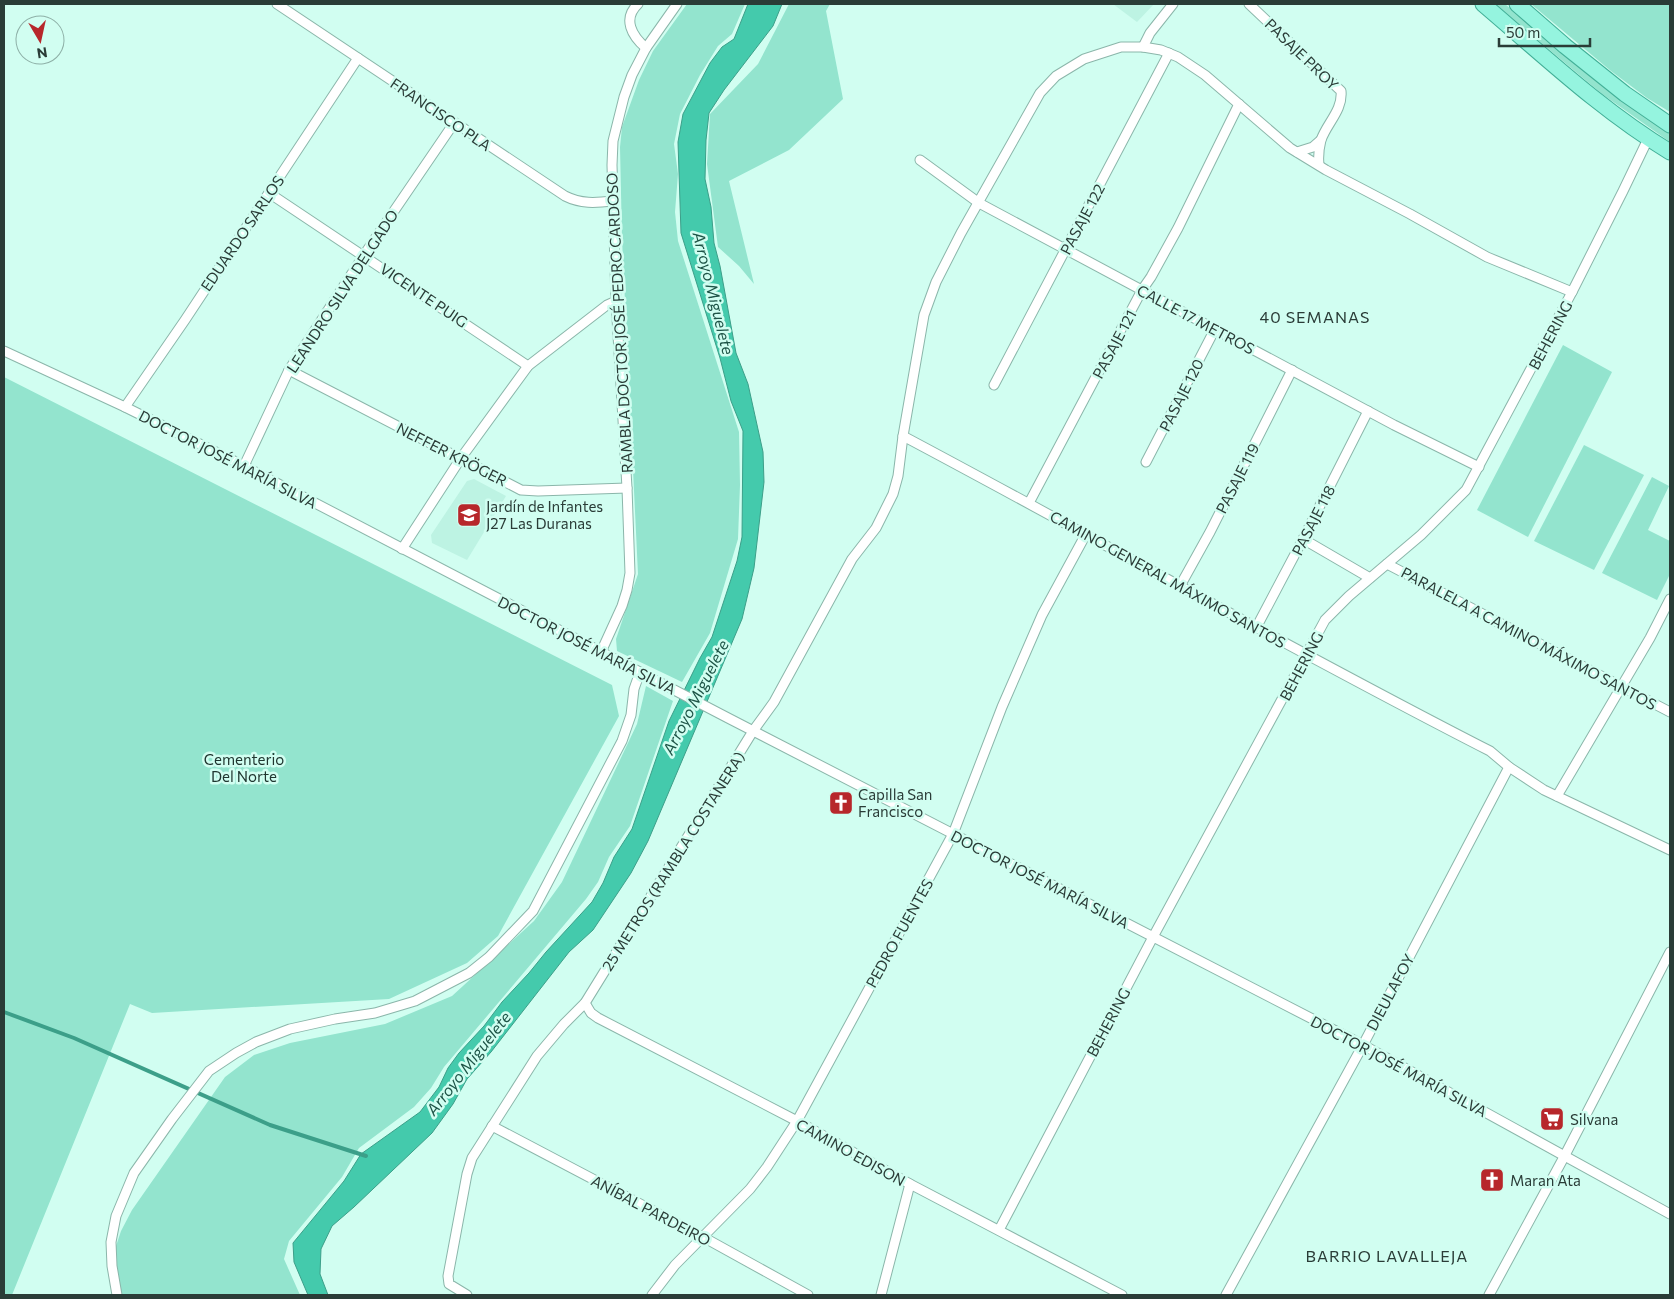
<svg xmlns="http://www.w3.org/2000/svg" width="1674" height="1299" font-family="Commissioner,sans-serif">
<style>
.built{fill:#bdf3e3}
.green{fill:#93e4ce}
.water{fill:#44caac;stroke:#3c9f89}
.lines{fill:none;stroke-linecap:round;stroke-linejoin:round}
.stream{stroke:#3c9f89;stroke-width:4}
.minor-casing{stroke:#8bb6aa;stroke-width:11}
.primary-casing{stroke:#42af97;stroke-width:17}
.minor{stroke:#fff;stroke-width:9}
.primary{stroke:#95f4df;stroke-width:15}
.labels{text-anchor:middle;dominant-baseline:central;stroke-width:5;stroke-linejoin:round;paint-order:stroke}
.street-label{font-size:15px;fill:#2a3c37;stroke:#d1fef1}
.poi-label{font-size:15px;fill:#2a3c37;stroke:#d1fef1;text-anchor:start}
.park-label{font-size:15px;fill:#203630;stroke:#d1fef1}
.water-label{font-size:16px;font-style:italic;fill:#1e5447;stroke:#d1fef1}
.neighbourhood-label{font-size:16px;letter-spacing:1px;fill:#2a3c37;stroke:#d1fef1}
</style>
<rect width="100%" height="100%" fill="#d1fef1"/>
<g class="built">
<polygon points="1113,4 1154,4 1137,22"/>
<polygon points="474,479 506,496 467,560 432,543 431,535 467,481"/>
</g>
<g class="green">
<polygon points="687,4 745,4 732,34 718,46 700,75 680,114 674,144 678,174 675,212 678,241 739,432 740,485 738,539 710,633 682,682 617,651 616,639 638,574 622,239 620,147 622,127 639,80 653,51"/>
<polygon points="789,4 830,4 826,11 843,99 789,150 729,181 754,284 739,266 718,247 707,164 710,114 758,64"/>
<path d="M1495 4H1505C1558 50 1611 95 1670 134V142L1602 94Z"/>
<polygon points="1531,4 1670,4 1670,112 1647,98 1611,71"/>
<polygon points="1563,345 1612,372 1528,537 1477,510"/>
<polygon points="4,377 612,685 619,716 498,936 467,963 389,999 152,1013 130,1004 12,1295 4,1295"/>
<polygon points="1584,445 1644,475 1594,570 1534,541"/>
<polygon points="1652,477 1669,486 1648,530 1670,541 1670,574 1657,600 1602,573"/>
<polygon points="646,686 673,701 630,826 609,857 598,882 586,899 444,1067 431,1088 414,1107 359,1148 342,1177 289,1241 284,1259 300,1295 121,1295 112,1258 121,1231 132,1210 225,1077 254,1055 290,1043 385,1024 452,996 534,921 562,882 637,724"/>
</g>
<polygon class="water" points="748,4 782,4 773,26 724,90 709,113 706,140 705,179 711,207 714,243 720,266 736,353 748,384 763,452 764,482 754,568 742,619 648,841 631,873 593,930 569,952 491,1052 467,1079 453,1104 432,1133 354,1207 332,1226 321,1249 320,1274 328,1295 308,1295 294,1262 293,1243 344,1181 361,1154 420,1112 439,1087 448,1068 459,1053 484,1026 502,1002 529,973 546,952 592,902 603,883 614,857 632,829 669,721 700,658 712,637 737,561 742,537 743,431 731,401 720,358 681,233 678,142 683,114 710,63 722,47 734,39"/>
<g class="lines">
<polyline class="stream" points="4,1012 74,1038 270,1125 366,1156"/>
<defs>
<g id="minor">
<path d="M277 4 565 196C581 204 595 203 613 201"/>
<path d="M638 4C622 19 632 36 646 48"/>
<path d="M1249 4 1341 91C1343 110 1327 123 1321 140 1319 148 1318 156 1319 165"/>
<polyline points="1143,47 1150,33 1173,4"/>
<polyline points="1297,152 1313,147 1321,140"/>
<polyline points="920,160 979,203 1394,425 1479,467"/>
<polyline points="269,193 528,366"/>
<polyline points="4,351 125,407 244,466 730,719 1363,1045 1670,1214"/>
<polyline points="289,370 521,490 538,491 627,488"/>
<polyline points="994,385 1169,53"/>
<polyline points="125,407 185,320 358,58"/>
<path d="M903 436C1099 540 1292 650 1490 751L1509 767 1544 790 1670 850"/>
<polyline points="1146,462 1215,329"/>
<polyline points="244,466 289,370 364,255 454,123"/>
<polyline points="1029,503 1142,290 1151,277 1178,228 1239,104"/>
<polyline points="1303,539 1370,578"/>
<polyline points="402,549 461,458 528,366 607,305 616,301"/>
<polyline points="1387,564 1670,712"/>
<polyline points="1180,586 1210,532 1292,370"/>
<polyline points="1256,628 1303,539 1368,411"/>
<polyline points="601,652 622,606 627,590 630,573 627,488 616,301 612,165 613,141 624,97 632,75 646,48 677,4"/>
<polyline points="1557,796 1650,638 1670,599"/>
<polyline points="585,1003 591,1013 598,1018 797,1121 910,1184 1122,1295"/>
<polyline points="492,1126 703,1237 808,1295"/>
<polyline points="999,1230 1153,937 1325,620 1349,596 1421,535 1466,490 1572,292 1623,191 1648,139"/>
<polyline points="117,1295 112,1266 111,1242 116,1216 134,1173 172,1119 209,1071 236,1053 256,1042 290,1029 335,1019 375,1013 415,1001 469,973 489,957 533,911 622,741 631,715 634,689 640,672"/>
<polyline points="467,1295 449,1284 448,1276 467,1174 472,1158 537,1056 564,1024 585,1003 753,731 774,702 852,559 876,528 893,494 898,476 903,436 924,315 936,282 961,233 1040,93 1056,76 1084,59 1121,47 1143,47 1161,50 1178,57 1205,75 1290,148 1326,170 1410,214 1487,257 1572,292"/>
<polyline points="652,1295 675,1265 750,1189 767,1167 797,1121 953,834 1002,707 1042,615 1086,534"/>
<polyline points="881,1295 910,1184"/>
<polyline points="1226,1295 1363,1045 1509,767"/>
<polyline points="1489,1295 1564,1157 1670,952"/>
</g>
<g id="primary">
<path d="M1483 4C1543 55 1602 111 1670 152"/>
<polyline points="1517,4 1565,46 1625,94 1670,125"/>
</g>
</defs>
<use href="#minor" class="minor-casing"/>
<use href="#primary" class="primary-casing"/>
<use href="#minor" class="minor"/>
<use href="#primary" class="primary"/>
</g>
<defs>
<symbol id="school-square" viewBox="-11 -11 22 22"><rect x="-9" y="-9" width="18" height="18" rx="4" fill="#b7272b" stroke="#d1fef1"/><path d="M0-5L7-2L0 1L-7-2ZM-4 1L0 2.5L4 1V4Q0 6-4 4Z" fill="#fff"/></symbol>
<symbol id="church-square" viewBox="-11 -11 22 22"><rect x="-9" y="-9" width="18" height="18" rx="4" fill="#b7272b" stroke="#d1fef1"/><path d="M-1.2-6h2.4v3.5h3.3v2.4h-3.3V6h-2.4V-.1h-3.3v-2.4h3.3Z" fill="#fff"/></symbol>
<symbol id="supermarket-square" viewBox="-11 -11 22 22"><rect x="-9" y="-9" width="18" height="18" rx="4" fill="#b7272b" stroke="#d1fef1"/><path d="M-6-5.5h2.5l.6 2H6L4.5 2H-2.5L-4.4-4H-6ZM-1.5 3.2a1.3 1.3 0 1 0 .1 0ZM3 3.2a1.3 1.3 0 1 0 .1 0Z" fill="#fff"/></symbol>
</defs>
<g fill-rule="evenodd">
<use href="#school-square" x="455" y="501" width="28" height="28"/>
<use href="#church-square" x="827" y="789" width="28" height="28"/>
<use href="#supermarket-square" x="1538" y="1105" width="28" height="28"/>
<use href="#church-square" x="1478" y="1166" width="28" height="28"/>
</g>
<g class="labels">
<g class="street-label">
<text transform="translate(1302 54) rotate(44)">PASAJE PROY</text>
<text transform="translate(441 114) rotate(34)">FRANCISCO PLA</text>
<text transform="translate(1082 219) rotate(-62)">PASAJE 122</text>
<text transform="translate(242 233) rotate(-56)">EDUARDO SARLOS</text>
<text transform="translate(342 291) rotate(-57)">LEANDRO SILVA DELGADO</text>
<text transform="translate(424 295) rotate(34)">VICENTE PUIG</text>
<text transform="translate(1196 319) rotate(28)">CALLE 17 METROS</text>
<text transform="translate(619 323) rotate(-93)">RAMBLA DOCTOR JOSÉ PEDRO CARDOSO</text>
<text transform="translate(1550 335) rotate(-62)">BEHERING</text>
<text transform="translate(1114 344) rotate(-62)">PASAJE 121</text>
<text transform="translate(1181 395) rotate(-63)">PASAJE 120</text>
<text transform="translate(452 454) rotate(27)">NEFFER KRÖGER</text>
<text transform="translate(228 459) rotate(27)">DOCTOR JOSÉ MARÍA SILVA</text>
<text transform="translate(1237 478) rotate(-63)">PASAJE 119</text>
<text transform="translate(1313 520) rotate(-63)">PASAJE 118</text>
<text transform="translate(1168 579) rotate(29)">CAMINO GENERAL MÁXIMO SANTOS</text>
<text transform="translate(1529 638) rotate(28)">PARALELA A CAMINO MÁXIMO SANTOS</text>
<text transform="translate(587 645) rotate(27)">DOCTOR JOSÉ MARÍA SILVA</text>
<text transform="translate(1301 666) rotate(-62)">BEHERING</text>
<text transform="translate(673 861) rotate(-58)">25 METROS (RAMBLA COSTANERA)</text>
<text transform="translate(1040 879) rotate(27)">DOCTOR JOSÉ MARÍA SILVA</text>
<text transform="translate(899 933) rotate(-61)">PEDRO FUENTES</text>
<text transform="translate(1390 992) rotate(-62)">DIEULAFOY</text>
<text transform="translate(1108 1022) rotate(-62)">BEHERING</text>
<text transform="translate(1399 1066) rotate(28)">DOCTOR JOSÉ MARÍA SILVA</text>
<text transform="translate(851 1152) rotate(29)">CAMINO EDISON</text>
<text transform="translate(651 1210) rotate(28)">ANÍBAL PARDEIRO</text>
</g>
<g class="poi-label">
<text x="486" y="506">Jardín de Infantes<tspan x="486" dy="17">J27 Las Duranas</tspan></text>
<text x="858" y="794">Capilla San<tspan x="858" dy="17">Francisco</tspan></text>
<text x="1570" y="1119">Silvana</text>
<text x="1510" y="1180">Maran Ata</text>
</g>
<g class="park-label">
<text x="244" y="759">Cementerio<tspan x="244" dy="17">Del Norte</tspan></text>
</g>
<g class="water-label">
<text transform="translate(714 293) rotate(76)">Arroyo Miguelete</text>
<text transform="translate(695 697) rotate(-63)">Arroyo Miguelete</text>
<text transform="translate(468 1063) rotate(-52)">Arroyo Miguelete</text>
</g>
<g class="neighbourhood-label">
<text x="1315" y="316">40 SEMANAS</text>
<text x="1387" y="1255">BARRIO LAVALLEJA</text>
</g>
</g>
<rect width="1674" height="1299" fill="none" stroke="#2a3c37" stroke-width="10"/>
<g transform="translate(40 40) rotate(171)"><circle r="24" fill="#d1fef1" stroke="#8eb0a7"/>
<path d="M0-4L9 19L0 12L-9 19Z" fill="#b7272b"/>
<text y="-8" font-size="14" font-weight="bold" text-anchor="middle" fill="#2a3c37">N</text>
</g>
<path d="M1499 38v8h91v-8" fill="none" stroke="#2a3c37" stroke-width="2.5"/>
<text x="1506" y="38" font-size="15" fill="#2a3c37" stroke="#d1fef1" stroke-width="4" paint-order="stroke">50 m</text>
</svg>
